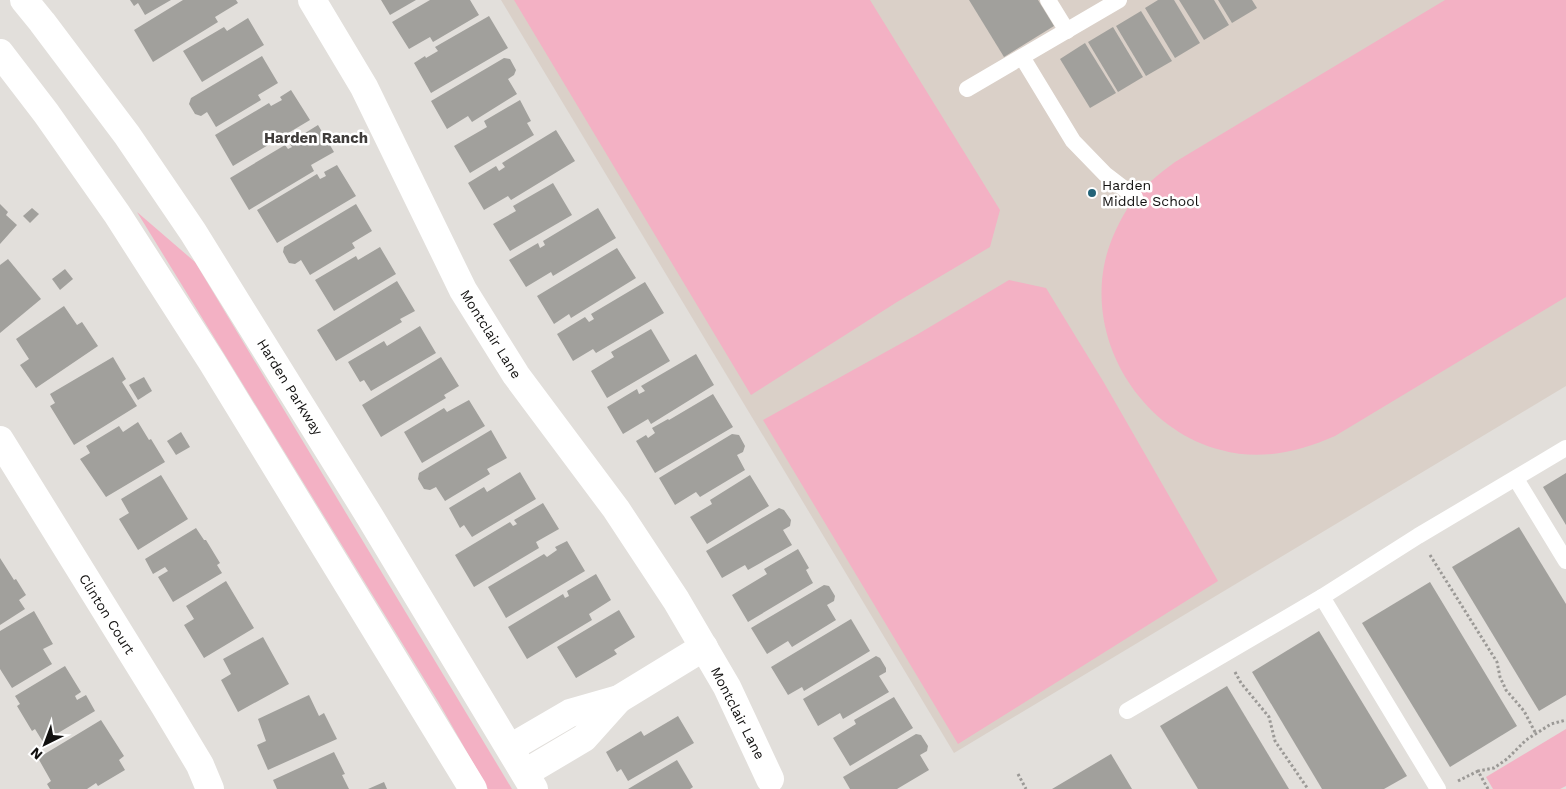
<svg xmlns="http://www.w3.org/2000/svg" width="1566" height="789" font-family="'Work Sans',sans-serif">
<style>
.built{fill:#dad0c8}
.green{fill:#f3b1c4}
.building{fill:#a1a09c}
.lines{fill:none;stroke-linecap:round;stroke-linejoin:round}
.path{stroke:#9b9996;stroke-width:3;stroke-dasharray:2.5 2.5;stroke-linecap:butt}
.lane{stroke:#fff;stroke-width:16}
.street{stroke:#fff;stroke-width:28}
.secondary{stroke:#fff;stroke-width:28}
.poi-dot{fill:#236378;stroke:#fff;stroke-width:2}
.labels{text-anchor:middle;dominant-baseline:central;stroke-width:5;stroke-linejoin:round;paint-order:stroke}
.poi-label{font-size:14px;fill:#11100f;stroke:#fff;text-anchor:start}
.street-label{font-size:14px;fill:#11100f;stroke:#fff}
.neighbourhood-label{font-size:15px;font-weight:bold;fill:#3f3c3a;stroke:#fff}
</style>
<rect width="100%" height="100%" fill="#e2dfdb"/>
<polygon class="built" points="501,0 1566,0 1566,386 954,753"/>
<g class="green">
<polygon points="514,0 870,0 1000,210 990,247 897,302 751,395"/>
<path d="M1445 0H1566V297L1335 436C1299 452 1260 461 1221 450 1143 430 1089 346 1104 266 1108 244 1119 221 1131 203 1143 186 1159 174 1175 162Z"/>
<polygon points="137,212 195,262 512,789 488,789 439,703"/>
<polygon points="1009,280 1046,288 1103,381 1218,581 958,744 763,420 918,334"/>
<polygon points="1566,729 1566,786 1560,789 1493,789 1486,777"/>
</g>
<g class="building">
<polygon points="130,0 171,0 145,15 138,3 134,6"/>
<polygon points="183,0 236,0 238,3 215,17 218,22 153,62 134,30"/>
<polygon points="381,0 416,0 390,15"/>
<polygon points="430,0 470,0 479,15 433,42 430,37 409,49 392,22"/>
<polygon points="969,0 1038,0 1054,26 1004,57"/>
<polygon points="1158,0 1174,0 1200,43 1175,58 1145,8"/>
<polygon points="1179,0 1214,0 1229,25 1204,40"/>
<polygon points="1218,0 1252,0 1257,8 1232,23"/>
<polygon points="1141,11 1172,61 1146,76 1116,26"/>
<polygon points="489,16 508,48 431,93 414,63 425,56 426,58 438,51 435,47"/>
<polygon points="248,18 264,45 202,82 183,51 224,27 227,31"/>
<polygon points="1113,27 1143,77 1118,92 1088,42"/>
<polygon points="1085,43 1116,93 1090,108 1060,59"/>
<polygon points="262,56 278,83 258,95 261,100 216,127 207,112 201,116 195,114 189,104 191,98"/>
<polygon points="504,58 510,59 516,70 514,75 508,79 517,94 472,122 468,116 447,129 431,101"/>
<polygon points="291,90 310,120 233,166 215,135 269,103 271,106 282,100 280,97"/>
<polygon points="520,100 531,121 527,123 534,135 470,173 454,146 487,127 484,121"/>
<polygon points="318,125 334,152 311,165 314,171 249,210 230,178 285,145 288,149 292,147 289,143"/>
<polygon points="556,130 575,161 511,200 508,196 484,210 468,183 496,166 499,171 505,167 502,163"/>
<polygon points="337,165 356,196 277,243 257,210 317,174 320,179 326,176 324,172"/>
<polygon points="553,183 572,215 510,251 493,224 516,211 513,206"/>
<polygon points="0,204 8,212 6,215 17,225 0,244"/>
<polygon points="356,204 372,231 352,243 355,248 310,275 301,260 295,264 289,263 283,252 284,247"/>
<polygon points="32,208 39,214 30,223 23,216"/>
<polygon points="598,208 616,238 553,276 551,272 526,287 509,260 538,243 540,248 545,245 543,241"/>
<polygon points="380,247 396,274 334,311 315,280 356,256 358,260"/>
<polygon points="617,248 636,278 571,318 569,314 554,324 537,296"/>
<polygon points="8,259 41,299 0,333 0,265"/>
<polygon points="65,269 73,279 60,290 52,279"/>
<polygon points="397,281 415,311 400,319 402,322 336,361 317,330"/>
<polygon points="645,282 664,313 596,353 593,349 573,361 557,334 585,317 589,322 594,319 591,314"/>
<polygon points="64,306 77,325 82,322 98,346 36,388 20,365 29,359 16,339"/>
<polygon points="420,326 436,353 371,391 364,380 360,382 348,362 384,341 387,346"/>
<polygon points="651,329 670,361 607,398 591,371 614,357 611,352"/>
<polygon points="696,354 714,385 651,424 648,419 623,434 607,407 637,389 639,394 645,391 641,386"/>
<polygon points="113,357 126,379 122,382 137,406 74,445 50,406 55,403 50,394"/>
<polygon points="441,357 459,386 444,395 446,398 381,437 362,405"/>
<polygon points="144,377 152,391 138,400 129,385"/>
<polygon points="713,394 733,427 655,473 636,441 646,435 648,438 655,433 652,428 668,419 669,420"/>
<polygon points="469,400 485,426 422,463 404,432 444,408 447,412"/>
<polygon points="138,422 149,440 151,439 165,462 106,497 80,459 90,453 86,446 119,426 123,432"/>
<polygon points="491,430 507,458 487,469 490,474 445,501 436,487 430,490 424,489 418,479 419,473"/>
<polygon points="181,432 190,447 176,455 167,441"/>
<polygon points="732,434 739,435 745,446 743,452 737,455 745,470 700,497 696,492 675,505 659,478"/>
<polygon points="520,472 536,499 472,537 464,525 460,528 449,508 484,487 487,492"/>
<polygon points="1566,473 1566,525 1543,487"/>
<polygon points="161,475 188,519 138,550 119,519 129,513 121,499"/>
<polygon points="750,475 769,506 707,544 690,517 712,504 710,500"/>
<polygon points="543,503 559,529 536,542 539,548 474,587 455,555 510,522 513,526 517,524 514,520"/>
<polygon points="779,508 784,510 791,520 790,526 783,530 792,545 748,570 745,565 722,578 706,551"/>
<polygon points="1519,527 1566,604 1566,695 1539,711 1452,567"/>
<polygon points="196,528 204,540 206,540 220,563 217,565 222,573 173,602 158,577 168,571 165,567 153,574 145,559"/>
<polygon points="567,541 585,571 506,618 488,587 544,554 547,557 557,550 555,547"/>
<polygon points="798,549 809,568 806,570 813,583 748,622 732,595 767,574 764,569"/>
<polygon points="0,558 14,580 16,579 26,595 19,600 25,609 0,625"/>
<polygon points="596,574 611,600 589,614 592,620 527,659 508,627 563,594 565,598 569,596 567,591"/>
<polygon points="226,581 254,628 204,658 184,625 194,619 186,606"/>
<polygon points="1430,582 1517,726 1450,767 1362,623"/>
<polygon points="824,585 829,586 835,596 834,601 827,605 836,620 792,647 788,641 767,654 751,628"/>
<polygon points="619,610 635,637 614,650 617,654 576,678 557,647"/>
<polygon points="34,611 53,644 43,649 52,664 12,688 0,669 0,631"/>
<polygon points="851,619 870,651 804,691 802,687 788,695 771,667"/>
<polygon points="1319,631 1407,776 1384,789 1322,789 1252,672"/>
<polygon points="263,637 289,684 238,712 221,680 231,674 223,659"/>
<polygon points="876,656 880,658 886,668 886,672 879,676 889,692 843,719 840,713 818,726 803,699"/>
<polygon points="65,666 81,692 75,696 77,700 86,695 95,711 43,742 35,729 32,731 17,706 20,704 15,696"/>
<polygon points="1227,686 1289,789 1198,789 1160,726"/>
<polygon points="309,695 319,716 324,713 337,739 268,770 257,745 266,741 258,719"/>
<polygon points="894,697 913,728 850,766 833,738 856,724 854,720"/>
<polygon points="678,716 694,743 628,781 621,769 617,772 606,752 641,731 644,736"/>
<polygon points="101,720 124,756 119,760 125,770 98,786 96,783 87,789 50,789 47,784 51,781 38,758"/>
<polygon points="916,734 921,735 928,746 927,751 920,755 929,770 897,789 850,789 843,777"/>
<polygon points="334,752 345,774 342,775 349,789 277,789 273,780"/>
<polygon points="1111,754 1132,789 1052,789"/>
<polygon points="677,760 693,787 690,789 628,789"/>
<polygon points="384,782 387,789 368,789"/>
</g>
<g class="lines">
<g class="path">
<polyline points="1430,555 1497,662 1500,677 1506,690 1524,711 1536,734"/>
<polyline points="1235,672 1241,683 1269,717 1275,741 1308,789"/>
<polyline points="1018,774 1026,789"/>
<polyline points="1458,781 1478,771"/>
<polyline points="1488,789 1478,771 1494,768 1507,759 1526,740 1551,724 1566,720"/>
</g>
<g class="lane">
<polyline points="1048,0 1067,31"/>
<polyline points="1022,57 1073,141 1105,174 1135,197"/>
<polyline points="967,89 1119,0"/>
<polyline points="1516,479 1566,561"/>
<polyline points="1127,711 1322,597"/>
<polyline points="1438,789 1322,597 1418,536 1566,448"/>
</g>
<g class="street">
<polyline points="312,0 364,87 463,290 516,375 616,509 676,600 727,687 770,779"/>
<polyline points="0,440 164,705 200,765 210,789"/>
<polyline points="510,748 570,713 619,699 704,647"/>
<polyline points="525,773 584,738 619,699"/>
</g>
<g class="secondary">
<polyline points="24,0 42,22 127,135 193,232 370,517 534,789"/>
<polyline points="0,53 46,113 117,214 212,362 473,789"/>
</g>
</g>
<circle class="poi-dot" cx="1092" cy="193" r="5"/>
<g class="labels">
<g class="poi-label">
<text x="1102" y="185">Harden<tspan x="1102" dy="16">Middle School</tspan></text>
</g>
<g class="street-label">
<text transform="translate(491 334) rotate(58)">Montclair Lane</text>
<text transform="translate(290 387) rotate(58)">Harden Parkway</text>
<text transform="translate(107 614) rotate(58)">Clinton Court</text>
<text transform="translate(738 713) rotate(63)">Montclair Lane</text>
</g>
<g class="neighbourhood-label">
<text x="316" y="138">Harden Ranch</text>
</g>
</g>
<g transform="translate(45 744) rotate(222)" stroke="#ffffff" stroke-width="4" paint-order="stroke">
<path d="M0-4L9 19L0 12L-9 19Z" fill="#11100f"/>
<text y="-8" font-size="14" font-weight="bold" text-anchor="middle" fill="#11100f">N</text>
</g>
</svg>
